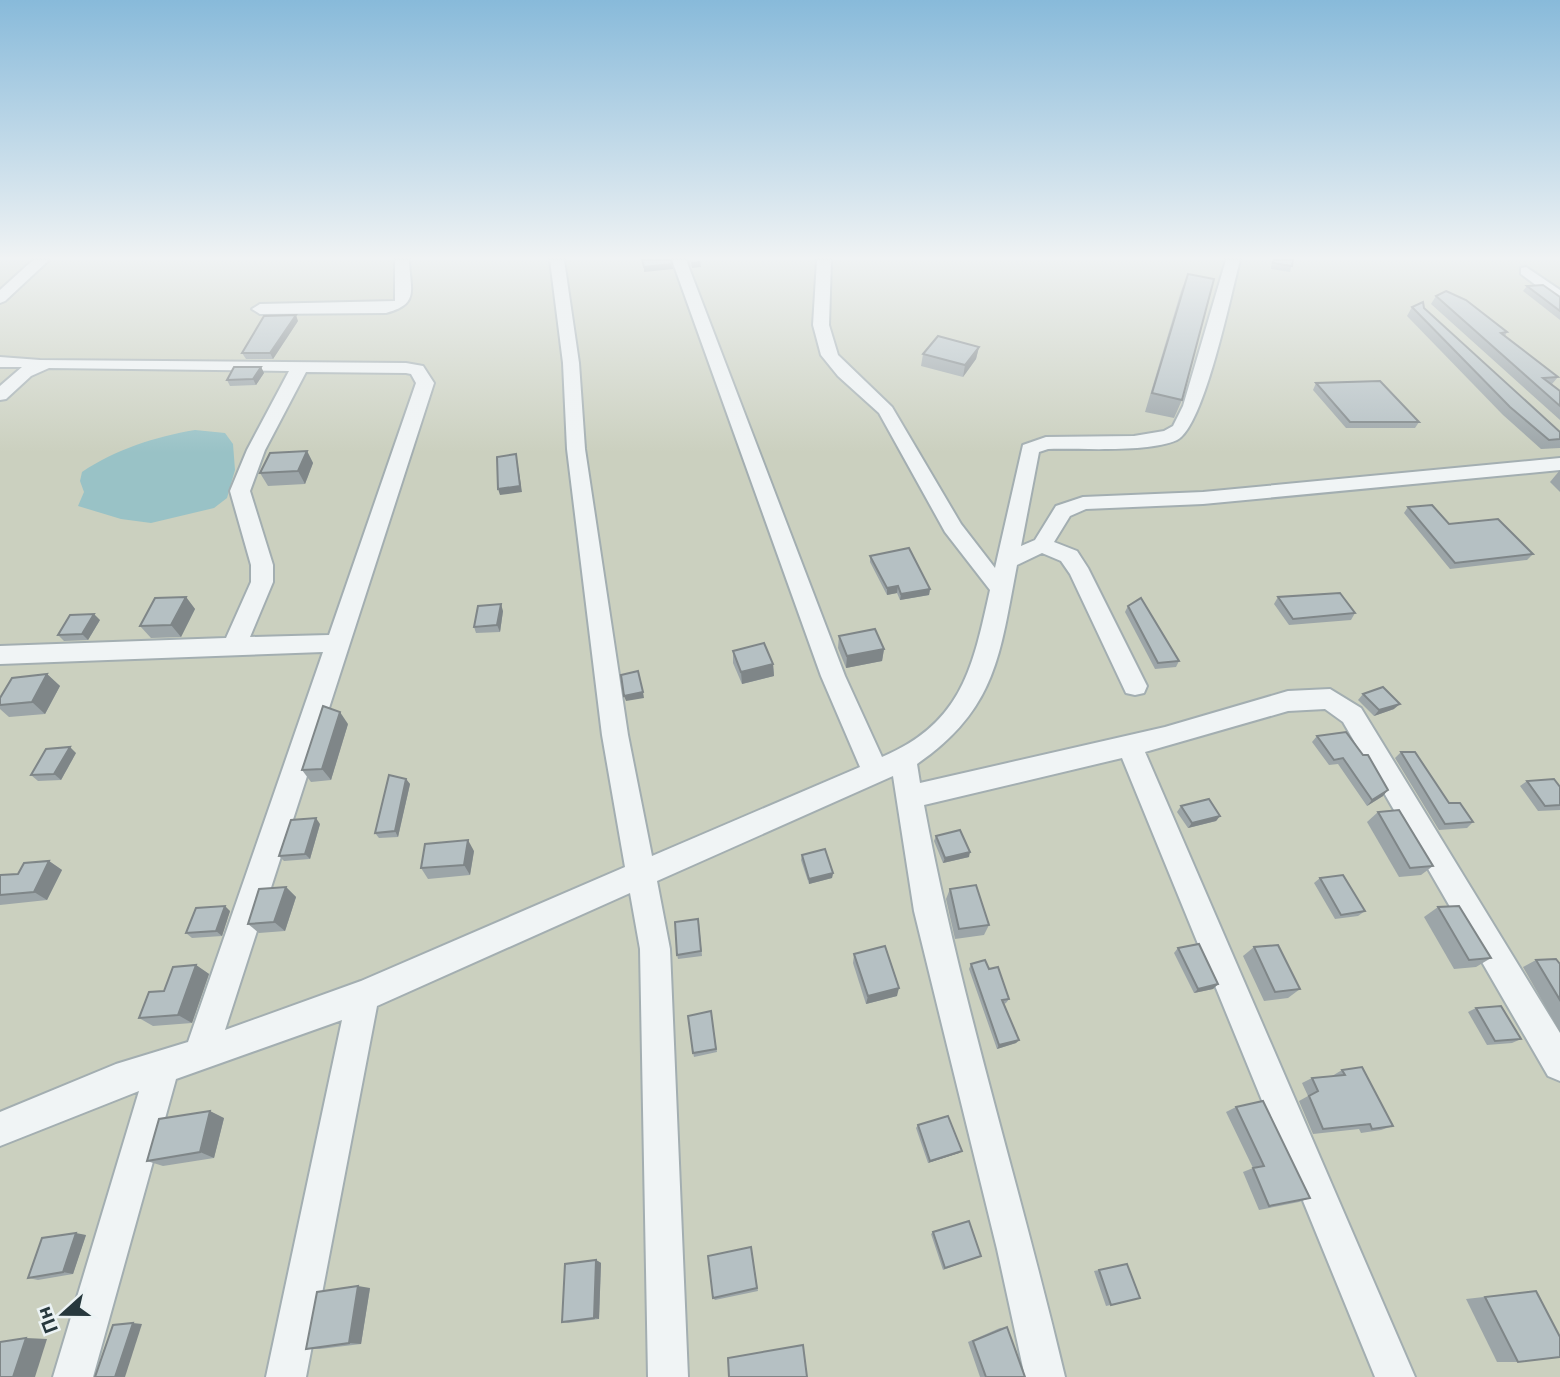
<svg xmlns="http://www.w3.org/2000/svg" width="1560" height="1377" font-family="'Noto Sans',sans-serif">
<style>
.green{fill:#cbd0bf}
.water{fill:#99c2c6}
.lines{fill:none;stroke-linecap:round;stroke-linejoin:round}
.minor-casing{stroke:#a3aeb1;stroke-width:4}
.minor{fill:#f0f4f5;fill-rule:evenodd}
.wall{fill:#9ca5a8}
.shaded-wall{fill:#7f8688}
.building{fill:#b5c0c3;stroke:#7f8688;stroke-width:2}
</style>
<rect width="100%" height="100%" fill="#dde5e7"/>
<rect class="green" x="0" y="260" width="1560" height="1117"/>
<path class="water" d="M195 430 225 433 233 444 235 470 227 498 214 508 151 523 121 519 78 506 84 492 80 481 82 472C116 449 155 437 195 430Z"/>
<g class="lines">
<defs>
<g id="minor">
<polygon points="33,260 49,260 5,301 0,303 0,290"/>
<path d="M395 260H409C410 290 420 304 386 313L260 314 252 309 260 304 395 301Z"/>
<path d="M550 260H564L579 363 585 449 628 735 652 856 860 767 821 676 672 260H686L845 676 882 757C963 723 973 666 990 590L945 532 879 413 838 376 821 355 813 325 817 260H831L829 325 838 355 892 407 961 524 995 568 1023 445 1046 437 1134 436 1164 431 1173 426 1183 406 1226 260H1240C1231 294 1204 427 1177 440 1148 453 1082 448 1048 449L1039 452 1021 546 1035 540 1056 506 1083 497 1203 492 1560 458V470L1203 504 1086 509 1070 516 1054 542 1077 551 1088 568 1147 686 1144 693 1135 695 1126 693 1070 574 1061 561 1042 553 1017 565C1000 653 997 709 917 764L920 783 1165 727 1288 691 1330 689 1361 708 1560 1033V1081L1548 1076 1343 722 1325 709 1288 711 1145 752 1415 1377H1375L1122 758 924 805C960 998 1020 1186 1065 1377H1025L997 1249 914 911 893 776 657 881 670 949 688 1377H648L640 949 630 893 377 1006 306 1377H266L342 1020 176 1079 93 1377H53L139 1091 0 1146V1112L116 1064 188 1042 323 652 0 664V646L226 638 251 582V565L230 491 247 450 289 371 49 368 31 376 6 399 0 400V386L22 367H0V357L40 360 406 363 423 366 434 383 225 1030 361 981 625 867 602 735 567 449 563 363ZM306 372 406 373 411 374 416 383 329 635 250 637 273 582V565L250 491 265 450Z"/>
<polygon points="1526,267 1560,290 1560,303 1521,274 1521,268"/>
</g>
</defs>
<use href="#minor" class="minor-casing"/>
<use href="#minor" class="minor"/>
</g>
<g class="wall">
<polygon points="1272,260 1293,260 1290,272 1271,269"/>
<polygon points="1188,274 1182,400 1174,418 1145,412 1181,291"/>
<polygon points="1527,286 1560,297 1560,320 1523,291"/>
<polygon points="1436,296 1507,332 1505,336 1558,377 1552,384 1560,391 1560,420 1431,304"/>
<polygon points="1412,307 1424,308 1560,432 1560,448 1541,449 1503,415 1407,316"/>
<polygon points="298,321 273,359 246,359 242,353"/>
<polygon points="979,347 976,359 963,377 921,366 923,354"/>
<polygon points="261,367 264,373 256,385 230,386 227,380"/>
<polygon points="1316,383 1419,422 1415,428 1346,428 1313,390"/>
<polygon points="307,451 313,463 305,484 268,486 260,473"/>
<polygon points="1560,470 1560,492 1550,482"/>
<polygon points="1408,507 1449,524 1533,554 1527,560 1450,569 1404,513"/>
<polygon points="870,556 930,589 929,595 900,600 897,593 887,595 870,562"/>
<polygon points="186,597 195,609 181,637 151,638 140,626"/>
<polygon points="1278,597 1355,613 1351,620 1289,625 1274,604"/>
<polygon points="1128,606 1179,661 1176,667 1155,669 1125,612"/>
<polygon points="503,611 500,632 476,633 474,627"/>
<polygon points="100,620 88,640 64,641 58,635"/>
<polygon points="839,636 884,649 882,661 846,668 838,648"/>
<polygon points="733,651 773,664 774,676 742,684 733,663"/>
<polygon points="47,674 60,686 45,714 9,717 0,709 0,698"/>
<polygon points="1363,694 1394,709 1374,716 1358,700"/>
<polygon points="348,724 331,780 311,782 302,770"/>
<polygon points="1317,736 1363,755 1383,796 1367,806 1338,764 1329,765 1312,742"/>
<polygon points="1401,752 1449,803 1473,822 1467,828 1439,830 1395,758"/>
<polygon points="76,753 61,780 38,781 31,775"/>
<polygon points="406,779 410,784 398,837 379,838 375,833"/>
<polygon points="1527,781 1560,787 1560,810 1538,811 1520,786"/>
<polygon points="1181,806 1220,816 1216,821 1188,828 1177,812"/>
<polygon points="1378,812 1433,866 1421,875 1399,877 1367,822"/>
<polygon points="320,824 310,859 284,861 279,856"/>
<polygon points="936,836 969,857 943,863 934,841"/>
<polygon points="474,851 470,875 428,879 421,868"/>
<polygon points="802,855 833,873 832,878 809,884 801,860"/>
<polygon points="49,861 62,870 47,900 0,905 0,875 18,874"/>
<polygon points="1320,878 1365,911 1358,916 1335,919 1314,883"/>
<polygon points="286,887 296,897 285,931 259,933 248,924"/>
<polygon points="950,889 989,925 984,935 955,939 946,899"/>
<polygon points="1438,907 1491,958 1476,967 1454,969 1424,917"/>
<polygon points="230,911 222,936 192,938 186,933"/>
<polygon points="699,923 702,956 678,959 677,955"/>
<polygon points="1254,947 1300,989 1288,998 1264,1001 1243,956"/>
<polygon points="1178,948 1218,984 1213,989 1194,993 1174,953"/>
<polygon points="854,954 897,996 866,1004 853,963"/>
<polygon points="1536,960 1560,964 1560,1032 1523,967"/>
<polygon points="971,964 989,969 1009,999 1006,1003 1004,1004 1019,1040 1016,1043 997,1049 969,969"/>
<polygon points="196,965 209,974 192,1023 153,1026 139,1018 164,991"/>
<polygon points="1476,1008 1521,1039 1512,1043 1487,1045 1468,1012"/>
<polygon points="711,1011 717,1052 694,1057 693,1053"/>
<polygon points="1342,1070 1393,1126 1381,1130 1361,1133 1359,1129 1313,1134 1299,1101 1308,1096 1302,1083 1312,1078 1332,1076"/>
<polygon points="1236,1107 1310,1198 1299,1202 1259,1210 1243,1172 1253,1168 1226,1112"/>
<polygon points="224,1118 214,1158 163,1166 147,1161"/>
<polygon points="918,1125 959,1153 928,1163 916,1128"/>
<polygon points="933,1232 981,1256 943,1270 931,1234"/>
<polygon points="86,1235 73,1274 38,1280 28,1278"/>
<polygon points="751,1247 758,1291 715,1300 713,1298"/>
<polygon points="596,1260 601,1263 599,1319 568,1323 562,1322"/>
<polygon points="1099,1270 1140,1298 1106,1306 1094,1271"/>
<polygon points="370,1288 361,1344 320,1349 306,1349"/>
<polygon points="1536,1291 1518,1362 1497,1362 1466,1299"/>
<polygon points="1007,1327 1025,1377 980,1377 968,1342 1000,1328"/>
</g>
<g class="shaded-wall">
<polygon points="700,261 701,267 692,268 691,262"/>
<polygon points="672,264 673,269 644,272 644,267"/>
<polygon points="296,315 298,321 273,359 270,353"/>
<polygon points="979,347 976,359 963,377 965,365"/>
<polygon points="261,367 264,373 256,385 253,379"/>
<polygon points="307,451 313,463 305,484 298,471"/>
<polygon points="516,454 522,492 500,495 498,489"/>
<polygon points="898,586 897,593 887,595 887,588"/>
<polygon points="930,589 929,595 900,600 901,594"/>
<polygon points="186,597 195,609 181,637 171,625"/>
<polygon points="501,604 503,611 500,632 497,625"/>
<polygon points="94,614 100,620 88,640 82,634"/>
<polygon points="884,649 882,661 846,668 847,656"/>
<polygon points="773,664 774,676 742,684 741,672"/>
<polygon points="47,674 60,686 45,714 32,702"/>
<polygon points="643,692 644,698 626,701 624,696"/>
<polygon points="1400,704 1394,709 1374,716 1379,710"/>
<polygon points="340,712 348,724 331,780 322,769"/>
<polygon points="70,747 76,753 61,780 54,774"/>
<polygon points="406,779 410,784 398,837 395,831"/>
<polygon points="1388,790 1383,796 1367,806 1372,800"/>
<polygon points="1220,816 1216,821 1188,828 1192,823"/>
<polygon points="316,818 320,824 310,859 305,854"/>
<polygon points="468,840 474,851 470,875 464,865"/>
<polygon points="970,852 969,857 943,863 945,858"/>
<polygon points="49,861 62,870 47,900 34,892"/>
<polygon points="833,873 832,878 809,884 809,879"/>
<polygon points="286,887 296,897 285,931 274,922"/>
<polygon points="225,906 230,911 222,936 216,931"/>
<polygon points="196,965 209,974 192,1023 178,1015"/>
<polygon points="1218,984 1213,989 1194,993 1198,989"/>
<polygon points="899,988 897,996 866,1004 868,996"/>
<polygon points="1019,1040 1016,1043 997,1049 999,1045"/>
<polygon points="210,1111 224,1118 214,1158 200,1152"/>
<polygon points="962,1151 959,1153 928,1163 930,1161"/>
<polygon points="76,1233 86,1235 73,1274 63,1272"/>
<polygon points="596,1260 601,1263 599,1319 594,1318"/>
<polygon points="358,1286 370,1288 361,1344 349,1343"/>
<polygon points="133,1323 142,1324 125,1377 115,1377"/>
<polygon points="26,1338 47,1339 35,1377 13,1377"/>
</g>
<g class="building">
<polygon points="642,260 671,260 672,264 644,267"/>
<polygon points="1274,260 1293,260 1292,266 1273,263"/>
<polygon points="1188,274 1214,279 1182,400 1152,393"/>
<polygon points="1543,285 1560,297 1560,311 1527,286"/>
<polygon points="1446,291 1466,300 1507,332 1501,333 1558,377 1543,378 1560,391 1560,406 1436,296"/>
<polygon points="1423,302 1424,308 1560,432 1560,439 1549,440 1510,407 1412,307"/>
<polygon points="296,315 270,353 242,353 264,316"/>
<polygon points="938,336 979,347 965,365 923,354"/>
<polygon points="234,367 261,367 253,379 227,380"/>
<polygon points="1380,381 1419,422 1350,422 1316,383"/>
<polygon points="307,451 298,471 260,473 270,453"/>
<polygon points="516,454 520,486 498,489 497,457"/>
<polygon points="1432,505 1449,524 1498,519 1533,554 1455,563 1408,507"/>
<polygon points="909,548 930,589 901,594 898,586 887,588 870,556"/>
<polygon points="1340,593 1355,613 1293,619 1278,597"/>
<polygon points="186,597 171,625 140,626 155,598"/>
<polygon points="1141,598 1179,661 1158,663 1128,606"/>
<polygon points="501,604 497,625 474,627 478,606"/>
<polygon points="94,614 82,634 58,635 70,615"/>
<polygon points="875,629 884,649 847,656 839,636"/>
<polygon points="764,643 773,664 741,672 733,651"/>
<polygon points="638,671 643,692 624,696 621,675"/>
<polygon points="47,674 32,702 0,705 0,698 12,678"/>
<polygon points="1383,687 1400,704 1379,710 1363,694"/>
<polygon points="323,706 340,712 322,769 302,770"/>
<polygon points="1346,732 1363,755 1368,755 1388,790 1372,800 1343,758 1334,760 1317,736"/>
<polygon points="70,747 54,774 31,775 46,749"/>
<polygon points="1401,752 1415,752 1449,803 1460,803 1473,822 1445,824"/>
<polygon points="389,775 406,779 395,831 375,833"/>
<polygon points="1554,779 1560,787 1560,805 1545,806 1527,781"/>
<polygon points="1209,799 1220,816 1192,823 1181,806"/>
<polygon points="1399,810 1433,866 1410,868 1378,812"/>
<polygon points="316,818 305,854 279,856 291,820"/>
<polygon points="960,830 970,852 945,858 936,836"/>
<polygon points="468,840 464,865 421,868 425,844"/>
<polygon points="825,849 833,873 809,879 802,855"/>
<polygon points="49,861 34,892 0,895 0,875 18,874 24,863"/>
<polygon points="1343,875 1365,911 1341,915 1320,878"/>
<polygon points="976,885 989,925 959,929 950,889"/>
<polygon points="286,887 274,922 248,924 259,889"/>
<polygon points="225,906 216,931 186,933 196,908"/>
<polygon points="1459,906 1491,958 1469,960 1438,907"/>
<polygon points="698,919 701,951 677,955 675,922"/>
<polygon points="1199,944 1218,984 1198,989 1178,948"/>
<polygon points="1278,945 1300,989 1275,992 1254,947"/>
<polygon points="885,946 899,988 868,996 854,954"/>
<polygon points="1556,959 1560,964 1560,1000 1536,960"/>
<polygon points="985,960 989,969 998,967 1009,999 1002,1000 1019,1040 999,1045 971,964"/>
<polygon points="196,965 178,1015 139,1018 149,992 164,991 173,967"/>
<polygon points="1501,1006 1521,1039 1495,1041 1476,1008"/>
<polygon points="711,1011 716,1049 693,1053 688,1016"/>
<polygon points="1362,1067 1393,1126 1372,1129 1370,1124 1323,1129 1309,1096 1318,1091 1312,1078 1345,1075 1342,1070"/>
<polygon points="1263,1101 1310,1198 1269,1206 1253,1168 1264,1166 1236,1107"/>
<polygon points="210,1111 200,1152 147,1161 159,1119"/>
<polygon points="948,1116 962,1151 930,1161 918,1125"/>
<polygon points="969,1221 981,1256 945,1268 933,1232"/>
<polygon points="76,1233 63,1272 28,1278 42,1238"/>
<polygon points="751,1247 757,1288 713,1298 708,1256"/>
<polygon points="596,1260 594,1318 562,1322 565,1264"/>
<polygon points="1127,1264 1140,1298 1111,1305 1099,1270"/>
<polygon points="358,1286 349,1343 306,1349 317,1292"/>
<polygon points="1536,1291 1560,1337 1560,1357 1518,1362 1485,1297"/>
<polygon points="133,1323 115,1377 95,1377 113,1325"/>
<polygon points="1007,1327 1025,1377 986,1377 973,1341"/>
<polygon points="26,1338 13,1377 0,1377 0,1342"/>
<polygon points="803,1345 807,1377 729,1377 728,1358"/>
</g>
<linearGradient id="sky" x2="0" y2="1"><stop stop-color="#88bada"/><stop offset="0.57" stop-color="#f0f3f4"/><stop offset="1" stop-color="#f0f3f4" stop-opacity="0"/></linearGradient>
<rect width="1560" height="453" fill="url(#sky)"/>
<g transform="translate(63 1314) rotate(249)" stroke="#ecf3f4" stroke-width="5" paint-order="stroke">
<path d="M0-5L12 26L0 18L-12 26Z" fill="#27383d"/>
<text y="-10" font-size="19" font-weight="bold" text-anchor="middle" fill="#27383d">Пн</text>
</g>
</svg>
